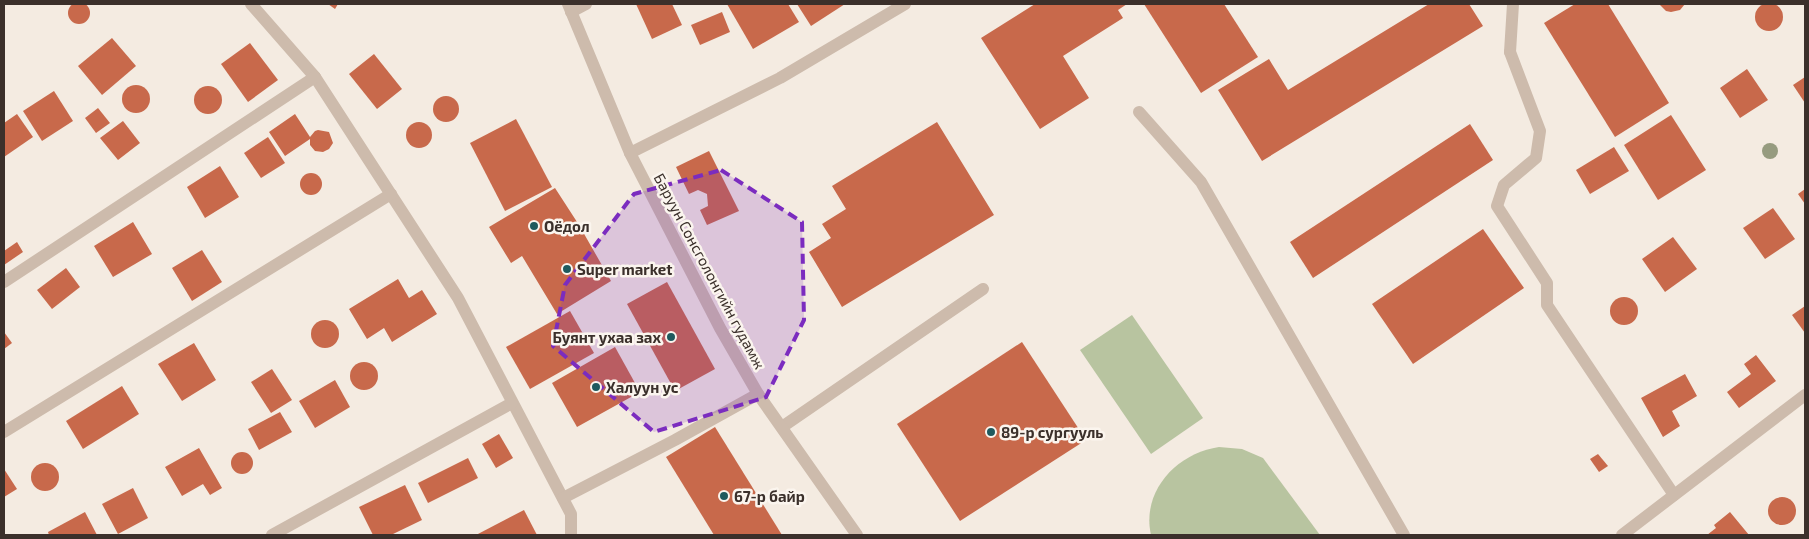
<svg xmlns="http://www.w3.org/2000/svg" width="1809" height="539" font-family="'Exo 2',sans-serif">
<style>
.green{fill:#b8c4a0}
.building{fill:#c8694b}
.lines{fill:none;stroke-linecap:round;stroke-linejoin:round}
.service{stroke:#cdbbac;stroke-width:12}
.minor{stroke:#cdbbac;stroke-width:12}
.tree{fill:#969b7f}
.marked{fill:#7b2cbf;fill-opacity:0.2;stroke:#7b2cbf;stroke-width:4;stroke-dasharray:10 6;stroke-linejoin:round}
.poi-dot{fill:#1f5a5e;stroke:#fbf5ee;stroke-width:2}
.labels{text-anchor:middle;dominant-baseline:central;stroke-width:5;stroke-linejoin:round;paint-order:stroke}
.poi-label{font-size:15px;font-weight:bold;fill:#3b302b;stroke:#fbf5ee;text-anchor:start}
.street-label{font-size:15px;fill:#3b302b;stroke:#fbf5ee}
</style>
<rect width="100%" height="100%" fill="#f4ebe1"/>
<g class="green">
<polygon points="1132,315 1203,418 1151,454 1080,350"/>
<path d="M1219 447 1242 449 1263 458 1320 535H1151C1141 491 1177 453 1219 447Z"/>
</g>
<g class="building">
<circle cx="79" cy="13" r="11"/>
<circle cx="1769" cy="17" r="14"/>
<polygon points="328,4 338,4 335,9"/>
<polygon points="636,4 672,4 682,25 652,39"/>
<polygon points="727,4 788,4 799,22 753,49"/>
<polygon points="797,4 845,4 811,26"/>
<polygon points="1035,4 1127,4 1118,10 1123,18 1063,56 1089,98 1040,129 981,38"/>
<polygon points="1144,4 1224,4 1258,57 1201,93"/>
<polygon points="1429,4 1469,4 1483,26 1262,161 1218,90 1269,59 1288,90"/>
<polygon points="1575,4 1608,4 1669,103 1615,137 1544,23"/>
<polygon points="1659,4 1685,4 1680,10 1671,12 1666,11"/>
<polygon points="722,12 730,32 700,45 691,25"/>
<polygon points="112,38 136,66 102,95 78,66"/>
<polygon points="250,43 278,80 248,102 221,64"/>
<polygon points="374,54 402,89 377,109 349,74"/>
<polygon points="1747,69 1768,100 1740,118 1720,88"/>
<polygon points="1805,77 1805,103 1793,85"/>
<circle cx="136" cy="99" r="14"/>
<circle cx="208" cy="100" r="14"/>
<polygon points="54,91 73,121 42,141 23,111"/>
<circle cx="446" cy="109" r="13"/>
<polygon points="98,108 110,123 96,133 85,118"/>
<polygon points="17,114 33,137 4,157 4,123"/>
<polygon points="295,114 310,137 315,131 318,130 329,132 333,143 329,149 323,152 315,151 310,145 310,139 285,156 269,132"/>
<polygon points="1671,115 1706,170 1658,200 1624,145"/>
<polygon points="516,119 552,187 505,211 470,143"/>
<polygon points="123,121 140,143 118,160 100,138"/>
<circle cx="419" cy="135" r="13"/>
<polygon points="937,122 994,215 842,307 809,252 831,238 822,224 846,209 832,186"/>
<polygon points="1470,124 1493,160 1313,278 1290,242"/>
<polygon points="268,137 285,163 261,178 244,153"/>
<polygon points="1614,147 1629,171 1590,194 1576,170"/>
<polygon points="709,151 739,211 707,225 700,210 708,206 707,194 698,190 689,194 676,167"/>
<polygon points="220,166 239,197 205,218 187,187"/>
<circle cx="311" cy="184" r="11"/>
<polygon points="555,188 579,225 611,281 557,314 522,256 511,263 489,227"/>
<polygon points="1805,189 1805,204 1798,194"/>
<polygon points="1773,208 1795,239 1765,259 1743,228"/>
<polygon points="133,222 152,254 113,277 94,246"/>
<polygon points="1483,229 1524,288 1413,364 1372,304"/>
<polygon points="1673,237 1697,269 1665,292 1642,259"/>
<polygon points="17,242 23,252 4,265 4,251"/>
<polygon points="202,250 222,282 192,301 172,268"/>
<polygon points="66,268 80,287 52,309 37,290"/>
<polygon points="398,279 409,298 422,290 437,314 392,342 384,328 367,339 349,309"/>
<polygon points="667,282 715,369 675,391 627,304"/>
<circle cx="1624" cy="311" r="14"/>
<polygon points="1805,306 1805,333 1792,315"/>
<polygon points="570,311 594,353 530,389 506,347"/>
<circle cx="325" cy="334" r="14"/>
<polygon points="4,332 12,343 4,349"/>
<polygon points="1022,342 1086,440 960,521 897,424"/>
<polygon points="194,343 216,380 182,401 158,364"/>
<polygon points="615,347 640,392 577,427 552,383"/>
<polygon points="1756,355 1776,381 1739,408 1727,392 1751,374 1744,364"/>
<circle cx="364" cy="376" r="14"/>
<polygon points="272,369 292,400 271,413 251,382"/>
<polygon points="1685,374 1697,396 1672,411 1680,426 1663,437 1641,398"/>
<polygon points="335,380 350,407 315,428 299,401"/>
<polygon points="122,386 139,414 83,449 66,421"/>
<polygon points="280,412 292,432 259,450 248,429"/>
<polygon points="715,427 782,535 714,535 666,457"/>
<polygon points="499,434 513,458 496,468 482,444"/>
<polygon points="199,448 222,488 210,495 203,484 182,496 165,467"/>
<circle cx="242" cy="463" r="11"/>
<polygon points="1598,454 1608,466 1599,472 1590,459"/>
<polygon points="468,458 478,478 428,503 418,483"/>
<circle cx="45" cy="477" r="14"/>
<polygon points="4,469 17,489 4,497"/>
<polygon points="405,485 422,520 391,535 373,535 359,507"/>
<polygon points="133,488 148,518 118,534 102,504"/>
<circle cx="1782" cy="511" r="14"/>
<polygon points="524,510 537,535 476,535"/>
<polygon points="85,512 97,535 49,535 48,532"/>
<polygon points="1730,512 1749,535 1707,535 1716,528 1714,525"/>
</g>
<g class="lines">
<g class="service">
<polyline points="571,12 586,4"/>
<polyline points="1510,52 1540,131 1536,158 1504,185 1497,206 1547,283 1547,305 1674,495"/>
<polyline points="1139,112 1201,182 1404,535"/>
<polyline points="630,153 780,78 905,4"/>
<polyline points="782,427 983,289"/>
</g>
<g class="minor">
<polyline points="251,4 315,77 458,298 571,514 571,535"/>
<polyline points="568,4 630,153 720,328 758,394 857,535"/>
<polyline points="1510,52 1513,4"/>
<polyline points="4,282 315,77"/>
<polyline points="4,432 391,194"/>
<polyline points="563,498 675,440 758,394"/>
<polyline points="272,535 512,403"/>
<polyline points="1622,535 1805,395"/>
</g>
</g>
<circle class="tree" cx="1770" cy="151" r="8"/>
<path class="marked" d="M721 170 802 222 804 320 766 397 654 432 553 346 565 285 634 194Z"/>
<g class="poi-dot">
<circle cx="534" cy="226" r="5"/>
<circle cx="567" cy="269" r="5"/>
<circle cx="671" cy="337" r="5"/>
<circle cx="596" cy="387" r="5"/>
<circle cx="991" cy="432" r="5"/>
<circle cx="724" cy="496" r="5"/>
</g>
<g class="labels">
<g class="poi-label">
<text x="544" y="226">Оёдол</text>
<text x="577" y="269">Super market</text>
<text x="661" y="337" text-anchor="end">Буянт ухаа зах</text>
<text x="606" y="387">Халуун ус</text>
<text x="1001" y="432">89-р сургууль</text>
<text x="734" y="496">67-р байр</text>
</g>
<g class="street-label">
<text transform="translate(710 271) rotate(62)">Баруун Сонсголонгийн гудамж</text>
</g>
</g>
<rect width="1809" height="539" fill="none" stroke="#3b302b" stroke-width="10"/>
</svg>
